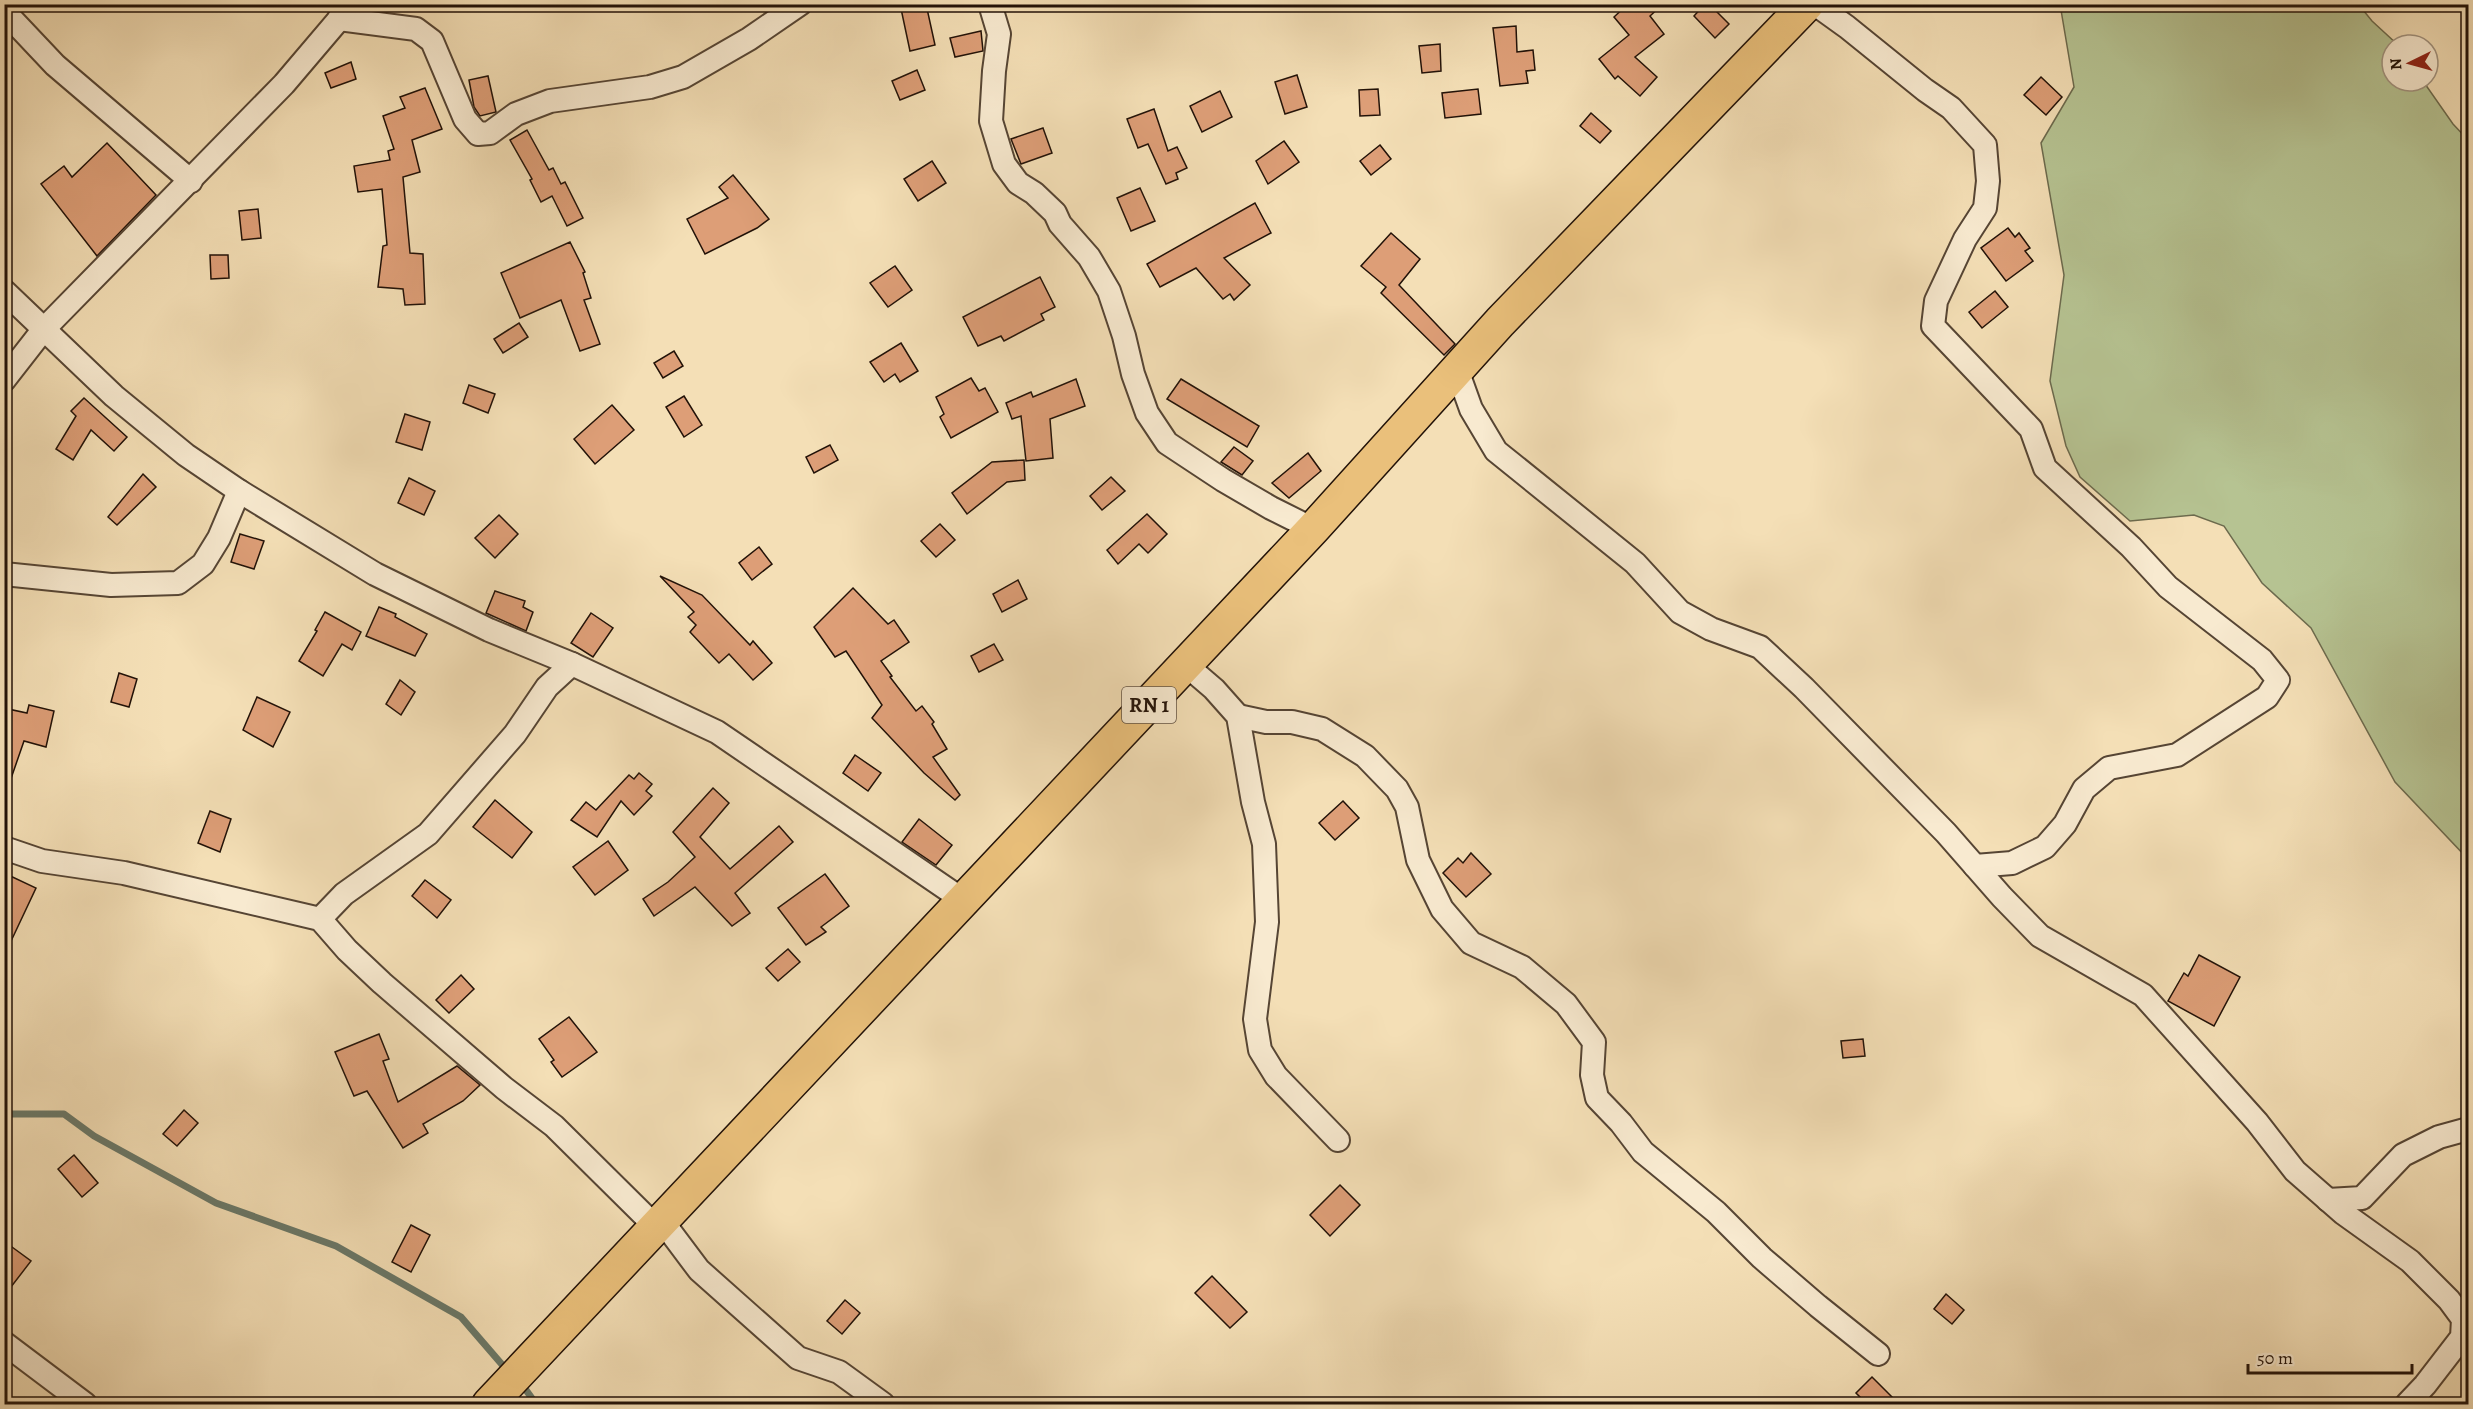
<svg xmlns="http://www.w3.org/2000/svg" width="2473" height="1409" font-family="Alegreya,serif">
<style>
.green{fill:#b6c392;stroke:#6c6a4d;stroke-width:1.5}
.lines{fill:none;stroke-linecap:round;stroke-linejoin:round}
.stream{stroke:#6b7969;stroke-width:7}
.building{fill:#dd9e77;stroke:#221208;stroke-width:1.5}
.minor-casing{stroke:#564534;stroke-width:26}
.primary-casing{stroke:#221208;stroke-width:36}
.minor{stroke:#f8ead0;stroke-width:22}
.primary{stroke:#eac07b;stroke-width:33}
.labels{text-anchor:middle;dominant-baseline:central;stroke-width:6;stroke-linejoin:round;paint-order:stroke}
.shield{fill:#f8ead0;stroke:#625344;stroke-width:1.5}
.shield-label{font-size:21px;font-weight:bold;fill:#221208}
</style>
<rect width="100%" height="100%" fill="#f4dfb6"/>
<filter id="stains"><feTurbulence type="fractalNoise" baseFrequency=".00333" numOctaves="4"/><feColorMatrix values="0 0 0 0 .2 0 0 0 0 .09 0 0 0 0 .02 0 0 0 .5 -.17"/></filter>
<radialGradient id="worn" r=".72"><stop offset=".6" stop-color="#630" stop-opacity="0"/><stop offset="1" stop-color="#630" stop-opacity=".3"/></radialGradient>
<polygon class="green" points="2060,4 2359,5 2372,21 2398,45 2392,45 2392,81 2423,81 2453,124 2468,140 2468,859 2395,782 2311,628 2262,583 2224,526 2194,515 2130,521 2080,477 2066,446 2050,381 2064,275 2041,143 2074,87"/>
<g class="lines">
<g class="stream">
<polyline points="4,1114 64,1114 94,1136 216,1203 336,1246 461,1317 505,1368"/>
<polyline points="526,1390 536,1404"/>
</g>
</g>
<g class="building">
<polygon points="900,4 926,4 935,45 910,51"/>
<polygon points="1628,4 1663,4 1650,16 1664,34 1635,57 1657,77 1640,96 1618,76 1615,79 1599,59 1629,35 1614,17"/>
<polygon points="1705,4 1709,4 1729,24 1715,38 1694,16"/>
<polygon points="1516,26 1517,52 1533,50 1535,70 1526,71 1528,83 1500,86 1493,28"/>
<polygon points="981,31 983,51 955,57 950,38"/>
<polygon points="1440,44 1441,71 1422,73 1419,46"/>
<polygon points="351,62 356,79 331,88 325,73"/>
<polygon points="917,70 925,90 900,100 892,81"/>
<polygon points="1297,75 1307,107 1285,114 1275,82"/>
<polygon points="488,76 496,112 480,116 474,107 469,80"/>
<polygon points="2041,77 2062,97 2046,115 2024,95"/>
<polygon points="425,88 442,129 412,140 420,172 403,177 410,253 423,254 425,304 405,305 403,289 378,287 383,246 387,245 382,189 358,192 354,166 390,160 388,151 394,149 383,116 405,108 400,97"/>
<polygon points="1378,89 1380,115 1360,116 1359,90"/>
<polygon points="1478,89 1481,114 1445,118 1442,93"/>
<polygon points="1220,91 1232,117 1202,132 1190,106"/>
<polygon points="1154,109 1168,151 1177,147 1187,168 1176,173 1178,179 1166,184 1148,144 1138,148 1127,119"/>
<polygon points="1591,113 1611,131 1600,143 1580,126"/>
<polygon points="1043,128 1052,153 1021,164 1011,139"/>
<polygon points="527,130 549,170 553,168 561,184 565,182 583,218 567,226 552,196 541,202 530,180 532,179 510,140"/>
<polygon points="1284,141 1299,162 1268,184 1256,161"/>
<polygon points="107,143 156,195 97,256 41,184 64,166 72,177"/>
<polygon points="1380,145 1391,159 1371,175 1360,161"/>
<polygon points="932,161 946,183 918,201 904,179"/>
<polygon points="733,175 769,219 757,228 705,254 687,219 728,198 719,187"/>
<polygon points="1140,188 1155,221 1131,231 1117,198"/>
<polygon points="1255,203 1271,233 1224,258 1250,285 1234,300 1230,294 1223,299 1196,268 1160,287 1147,264"/>
<polygon points="258,209 261,238 242,240 239,211"/>
<polygon points="2008,228 2015,237 2019,233 2030,248 2025,251 2033,261 2006,281 1981,248"/>
<polygon points="1391,233 1420,259 1399,285 1455,344 1444,355 1381,293 1386,287 1361,266"/>
<polygon points="570,242 585,272 583,273 591,298 584,300 600,344 580,351 561,300 520,318 501,273"/>
<polygon points="210,255 228,255 229,278 211,279"/>
<polygon points="895,266 912,290 888,307 870,283"/>
<polygon points="1040,277 1055,307 1041,314 1044,320 1004,341 1001,336 978,346 963,317"/>
<polygon points="1995,291 2008,307 1982,328 1969,312"/>
<polygon points="519,323 528,337 503,353 494,339"/>
<polygon points="901,343 918,371 900,382 895,374 884,382 870,362"/>
<polygon points="674,351 683,366 663,378 654,363"/>
<polygon points="971,378 979,391 985,388 998,412 951,438 940,417 944,414 936,397"/>
<polygon points="1076,379 1085,406 1050,419 1053,458 1026,461 1021,416 1012,419 1006,403 1031,392 1033,397"/>
<polygon points="1181,379 1259,426 1247,447 1167,399"/>
<polygon points="469,385 495,394 488,413 463,403"/>
<polygon points="684,396 702,425 684,437 666,407"/>
<polygon points="84,398 127,437 114,451 91,430 73,460 56,449 76,416 71,411"/>
<polygon points="612,405 634,430 595,464 574,439"/>
<polygon points="405,414 430,422 422,450 396,442"/>
<polygon points="830,445 838,460 814,473 806,457"/>
<polygon points="1234,447 1253,461 1242,475 1221,462"/>
<polygon points="1308,453 1321,471 1289,498 1272,483"/>
<polygon points="1024,460 1025,480 1007,482 967,514 952,493 992,462"/>
<polygon points="143,474 156,487 117,525 108,517"/>
<polygon points="1111,477 1125,491 1102,510 1090,496"/>
<polygon points="409,478 435,491 424,515 398,503"/>
<polygon points="1147,514 1167,534 1148,553 1139,544 1118,564 1107,550"/>
<polygon points="499,515 518,534 495,558 475,538"/>
<polygon points="940,524 955,540 936,557 921,541"/>
<polygon points="240,534 264,541 254,569 231,562"/>
<polygon points="759,547 772,564 752,580 739,563"/>
<polygon points="660,576 702,595 750,645 753,641 772,663 753,680 729,654 719,663 690,632 696,625 688,617 694,612"/>
<polygon points="1018,580 1027,599 1002,612 993,594"/>
<polygon points="853,588 888,624 894,620 909,642 881,661 892,676 890,677 916,711 922,706 934,722 932,724 947,749 933,757 960,795 955,800 924,773 872,718 882,705 846,651 835,657 814,627"/>
<polygon points="495,591 525,601 523,607 533,612 526,631 486,613"/>
<polygon points="379,607 396,614 395,617 427,634 415,656 366,636"/>
<polygon points="325,612 361,632 352,650 342,644 323,676 299,661 317,631 315,630"/>
<polygon points="591,613 613,628 593,657 571,643"/>
<polygon points="994,644 1003,660 979,672 971,656"/>
<polygon points="119,673 137,679 129,707 111,702"/>
<polygon points="400,680 415,692 401,715 386,704"/>
<polygon points="257,697 290,712 273,747 243,730"/>
<polygon points="29,705 54,711 46,747 24,741 7,790 4,789 4,724 8,709 27,713"/>
<polygon points="855,755 881,773 868,791 843,773"/>
<polygon points="639,773 652,784 646,791 652,796 634,815 621,801 597,837 571,820 586,802 596,810 629,775 634,779"/>
<polygon points="713,788 729,803 700,837 730,869 779,826 793,842 735,893 750,913 732,926 695,887 654,916 643,899 668,882 695,857 673,832"/>
<polygon points="495,800 532,832 512,858 473,827"/>
<polygon points="1343,801 1359,818 1335,840 1319,823"/>
<polygon points="210,811 231,819 220,852 198,843"/>
<polygon points="919,819 952,845 936,865 902,842"/>
<polygon points="608,841 628,870 595,895 573,867"/>
<polygon points="1471,853 1491,874 1466,897 1443,873 1458,858 1463,863"/>
<polygon points="4,873 36,888 4,956"/>
<polygon points="825,874 849,906 821,927 826,932 806,945 778,908"/>
<polygon points="425,880 451,900 437,918 412,896"/>
<polygon points="788,949 800,962 778,981 766,968"/>
<polygon points="2199,955 2240,977 2214,1026 2168,1001 2184,973 2188,976"/>
<polygon points="461,975 474,989 449,1013 436,1000"/>
<polygon points="569,1017 597,1052 562,1077 551,1062 554,1060 539,1039"/>
<polygon points="379,1034 389,1059 383,1061 398,1102 457,1066 480,1085 463,1101 423,1124 428,1133 403,1148 367,1091 354,1096 335,1052"/>
<polygon points="1863,1039 1865,1056 1843,1058 1841,1041"/>
<polygon points="184,1110 198,1123 177,1146 163,1134"/>
<polygon points="74,1155 98,1183 82,1197 58,1169"/>
<polygon points="1340,1185 1360,1205 1330,1236 1310,1215"/>
<polygon points="411,1225 430,1235 411,1272 392,1262"/>
<polygon points="12,1247 31,1261 4,1296 4,1256"/>
<polygon points="1212,1276 1247,1312 1230,1328 1195,1293"/>
<polygon points="1946,1294 1964,1310 1952,1324 1934,1309"/>
<polygon points="845,1300 860,1313 842,1334 827,1321"/>
<polygon points="1872,1377 1899,1404 1867,1404 1856,1393"/>
</g>
<g class="lines">
<defs>
<g id="minor">
<polyline points="990,4 999,34 994,71 991,121 1004,164 1018,183 1034,193 1055,213 1060,224 1089,257 1109,291 1124,336 1133,374 1147,413 1167,443 1223,480 1271,508 1313,529"/>
<polyline points="1815,4 1847,27 1925,90 1951,108 1985,145 1988,181 1985,208 1965,239 1936,301 1933,326 2031,429 2045,468 2131,547 2168,587 2262,660 2278,680 2267,697 2177,755 2109,768 2084,789 2065,824 2045,847 2012,863 1975,866"/>
<polyline points="4,11 55,65 191,181"/>
<polyline points="339,19 416,29 432,41 465,119 478,134 490,133 516,114 550,101 650,87 683,77 749,39 800,4"/>
<polyline points="4,291 114,396 186,455 239,491 375,574 489,630 572,664 717,732 963,900"/>
<polyline points="1457,370 1471,409 1496,451 1635,563 1680,612 1711,629 1760,647 1804,688 1946,833 2002,897 2040,936 2143,995 2257,1122 2295,1171 2343,1213 2410,1261 2449,1300 2463,1319 2462,1337 2425,1385 2407,1404"/>
<polyline points="4,380 43,330 284,84 352,4"/>
<polyline points="4,574 111,585 178,583 203,564 219,538 239,491"/>
<polyline points="1186,665 1214,689 1238,716 1253,802 1264,844 1267,922 1255,1019 1260,1050 1276,1076 1338,1140"/>
<polyline points="1238,716 1266,722 1292,722 1322,729 1365,756 1397,789 1407,807 1418,860 1442,909 1471,943 1522,967 1566,1004 1594,1042 1592,1075 1597,1098 1621,1123 1643,1152 1716,1212 1762,1258 1818,1306 1878,1354"/>
<polyline points="4,848 42,861 124,873 320,919 347,950 382,983 504,1088 554,1126 657,1228"/>
<polyline points="320,919 344,894 428,834 515,734 547,687 572,664"/>
<polyline points="2328,1200 2362,1198 2403,1155 2439,1137 2468,1129"/>
<polyline points="663,1222 699,1270 798,1358 839,1372 883,1404"/>
<polyline points="4,1343 85,1404"/>
</g>
<polyline id="primary" points="489,1404 1313,529 1500,322 1807,4"/>
</defs>
<use href="#minor" class="minor-casing"/>
<use href="#primary" class="primary-casing"/>
<use href="#minor" class="minor"/>
<use href="#primary" class="primary"/>
</g>
<g class="labels">
<rect class="shield" x="1122" y="687" width="54" height="36" rx="4.5"/>
<g class="shield-label">
<text x="1149" y="705">RN 1</text>
</g>
</g>
<rect width="2473" height="1409" fill="none" stroke="#f4dfb6" stroke-width="24"/>
<rect x="6" y="6" width="2461" height="1397" fill="none" stroke="#221208" stroke-width="3"/>
<rect x="12" y="12" width="2449" height="1385" fill="none" stroke="#221208" stroke-width="1.5"/>
<g transform="translate(2410 63) rotate(265)"><circle r="28" fill="#f8ead0" stroke="#a29480" stroke-width="1.5"/>
<path d="M0-4.5L10 22L0 15L-10 22Z" fill="#8f2418"/>
<text y="-9" font-size="16" font-weight="bold" text-anchor="middle" fill="#221208">N</text>
</g>
<path d="M2248 1364v9h164v-9" fill="none" stroke="#221208" stroke-width="3"/>
<text x="2257" y="1364" font-size="18" fill="#221208" stroke="#f8ead0" stroke-width="4.5" paint-order="stroke">50 m</text>
<rect width="100%" height="100%" filter="url(#stains)"/>
<rect width="100%" height="100%" fill="url(#worn)"/>
</svg>
